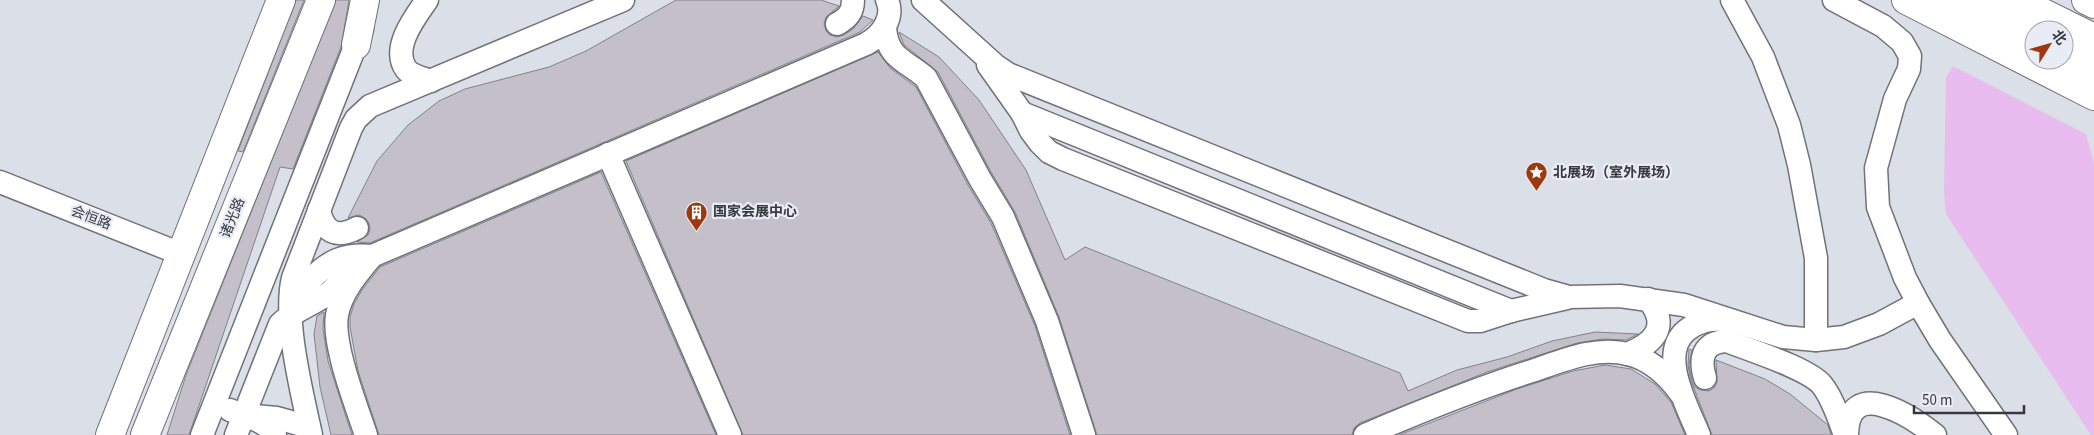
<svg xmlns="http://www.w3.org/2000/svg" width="2094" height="435" font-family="'Source Sans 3','Noto Sans SC',sans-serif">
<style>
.green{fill:#e8bcee}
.building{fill:#c3c0ca;stroke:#83818a}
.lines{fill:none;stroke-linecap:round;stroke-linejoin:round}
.minor-casing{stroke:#70727b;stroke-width:25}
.major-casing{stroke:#70727b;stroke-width:30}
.highway-casing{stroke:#70727b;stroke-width:30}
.minor{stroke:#fff;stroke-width:22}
.major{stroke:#fff;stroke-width:28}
.highway{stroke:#fff;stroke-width:28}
.labels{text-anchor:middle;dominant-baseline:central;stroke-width:4.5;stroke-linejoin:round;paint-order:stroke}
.poi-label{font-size:14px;font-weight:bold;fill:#36383b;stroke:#e9ecf5;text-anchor:start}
.street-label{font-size:14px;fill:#36383b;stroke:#e9ecf5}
</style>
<rect width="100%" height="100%" fill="#dbdfe8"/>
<polygon class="green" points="1953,66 2086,134 2094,163 2094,435 2091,435 1946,214 1944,193 1946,78"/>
<g class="building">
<polygon points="296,0 304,0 243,152 238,151"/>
<polygon points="336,0 349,0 341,47 293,169 280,167 189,435 167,435 186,375"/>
<polygon points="676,0 821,0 839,6 826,17 824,24 826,31 830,35 837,37 844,35 853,29 863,16 873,20 860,32 370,243 357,242 368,235 370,230 369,223 365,218 359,215 348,218 377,161 408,125 439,101 465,89 549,67 586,51"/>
<polygon points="899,32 939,57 979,100 1026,170 1065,260 1085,247 1400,373 1408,391 1457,370 1507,357 1552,341 1595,332 1638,334 1626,340 1603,339 1577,343 1487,372 1360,423 1354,428 1352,435 1097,435 1059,317 1015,212 991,172 938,72 904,45"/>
<polygon points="878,52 890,68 916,87 968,185 991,223 1035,326 1070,435 743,435 626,161"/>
<polygon points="601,172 716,435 379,435 358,371 350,327 350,317 354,304 362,290 380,267"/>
<polygon points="324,312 323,329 328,361 352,435 331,435 320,387 314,334 317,316"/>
<polygon points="1689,349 1692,350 1689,365 1692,381 1695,387 1701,390 1709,391 1714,388 1717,382 1716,360 1765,379 1790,394 1828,425 1831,435 1712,435 1690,378 1688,365"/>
<polygon points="1605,365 1631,369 1655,384 1671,402 1685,435 1399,435 1517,389 1573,371"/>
</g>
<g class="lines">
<defs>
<g id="minor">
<path d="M427 0C415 17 391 48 406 69 411 76 423 78 431 81"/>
<polyline points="923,0 996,66 1008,74 1544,290 1569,297 1620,296 1684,305 1783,337 1816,340 1844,337 1879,324 1918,303"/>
<polyline points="1732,0 1763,57 1789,125 1799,165 1816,258 1816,340"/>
<polyline points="1834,0 1883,26 1902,42 1910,56 1909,69 1895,99 1876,168 1878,207 1905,278 1918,303 1940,340 2006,435"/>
<path d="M837 24C848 18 853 12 853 0"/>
<path d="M885 28C888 60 906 60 926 78L980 179 1003 217 1047 321 1084 435"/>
<polyline points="988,65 1022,113 1031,131 1040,143 1049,152 1063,159 1468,321 1480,321 1511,311 1567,298"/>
<polyline points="1022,113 1511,311"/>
<polyline points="608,154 730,435"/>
<polyline points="0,182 181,254"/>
<path d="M319 210C324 232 336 239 357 228"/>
<path d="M1627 354C1655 343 1670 326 1648 299"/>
<path d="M1705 378C1699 358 1703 342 1727 341 1749 350 1808 368 1822 385 1833 399 1839 419 1845 435"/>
<path d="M230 410C245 416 265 420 275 435"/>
<polyline points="254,416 277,418 309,427"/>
<polyline points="202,435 362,29"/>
<path d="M236 435 280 324C294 310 313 305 329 293 339 285 345 273 355 265 360 261 367 258 372 256 360 255 349 255 337 260 322 266 295 292 291 308"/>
<path d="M311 435C302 393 283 318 293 278L351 128 356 119 370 106 623 0"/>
<path d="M366 435C356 405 332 344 337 315 341 292 358 273 372 256L866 44C881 36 895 18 887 0"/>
<path d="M1365 435C1421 411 1477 388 1535 370 1564 360 1597 346 1628 354 1650 359 1668 376 1681 394"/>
<path d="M1699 435C1688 408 1657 353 1687 330 1699 321 1709 319 1724 320"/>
<path d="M1847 435C1848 375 1911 416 1935 435"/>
</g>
<g id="major">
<polyline points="1944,0 2034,46"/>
<polyline points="356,45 365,0"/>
<polyline points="2063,60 2094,76"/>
<polyline points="110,435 281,0"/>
<polyline points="145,435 321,0"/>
</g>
<g id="highway">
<polyline points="1906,0 2094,96"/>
<polyline points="1975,0 2034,30"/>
<polyline points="2017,0 2094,38"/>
<polyline points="2086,0 2094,4"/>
<polyline points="2064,45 2094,60"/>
</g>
</defs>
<use href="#minor" class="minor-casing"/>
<use href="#major" class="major-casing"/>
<use href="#highway" class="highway-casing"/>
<use href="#minor" class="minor"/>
<use href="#major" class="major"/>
<use href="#highway" class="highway"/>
</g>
<defs>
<symbol id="sight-pin" viewBox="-11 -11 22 30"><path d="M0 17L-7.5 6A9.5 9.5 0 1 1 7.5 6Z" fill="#9e380d" stroke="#e9ecf5"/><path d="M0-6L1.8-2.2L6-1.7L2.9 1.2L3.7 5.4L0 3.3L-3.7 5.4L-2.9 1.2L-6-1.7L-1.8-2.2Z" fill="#fff"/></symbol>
<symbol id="building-pin" viewBox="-11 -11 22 30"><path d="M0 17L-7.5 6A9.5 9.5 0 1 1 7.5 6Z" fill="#9e380d" stroke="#e9ecf5"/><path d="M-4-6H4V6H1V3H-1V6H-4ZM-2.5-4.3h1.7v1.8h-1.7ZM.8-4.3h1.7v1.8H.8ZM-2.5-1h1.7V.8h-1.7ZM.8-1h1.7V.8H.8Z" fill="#fff"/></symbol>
</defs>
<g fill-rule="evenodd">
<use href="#sight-pin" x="1524" y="160" width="25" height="34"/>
<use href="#building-pin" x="684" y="200" width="25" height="34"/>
</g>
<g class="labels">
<g class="poi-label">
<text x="1553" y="173">北展场（室外展场）</text>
<text x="713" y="212">国家会展中心</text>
</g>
<g class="street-label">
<text transform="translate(91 218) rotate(21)">会恒路</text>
<text transform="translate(233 218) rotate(-68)">诸光路</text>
</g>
</g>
<g transform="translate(2049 45) rotate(53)"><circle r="24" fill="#e9ecf5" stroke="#a1a4ab"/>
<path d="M0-4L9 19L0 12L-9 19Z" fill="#9e380d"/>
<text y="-8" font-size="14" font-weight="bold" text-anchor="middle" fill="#36383b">北</text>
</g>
<path d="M1914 405v8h110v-8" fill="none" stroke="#36383b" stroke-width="2.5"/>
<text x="1922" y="405" font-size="15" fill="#36383b" stroke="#e9ecf5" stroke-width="4" paint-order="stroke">50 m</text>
</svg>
